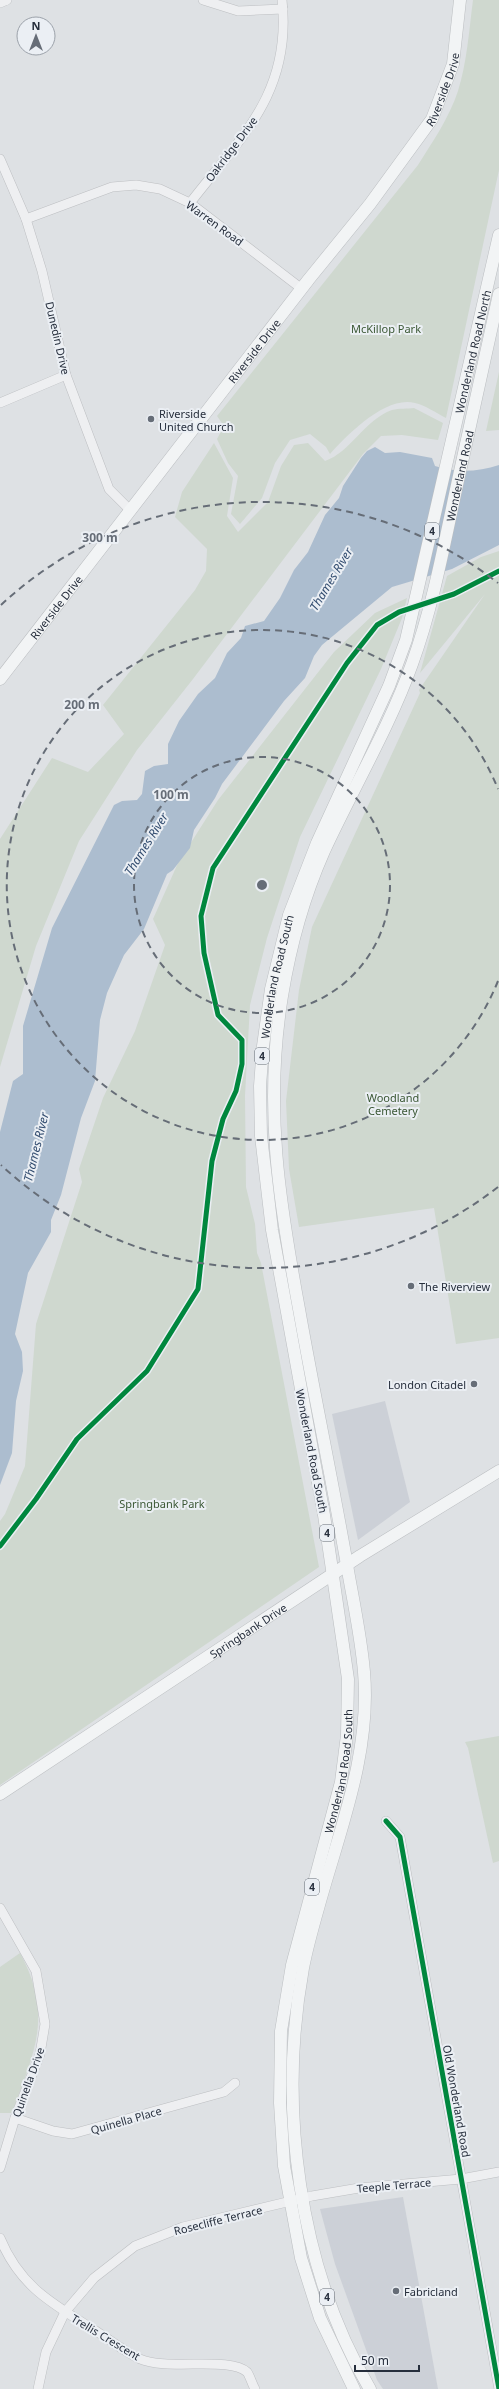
<svg xmlns="http://www.w3.org/2000/svg" width="499" height="2389" font-family="'Noto Sans',sans-serif">
<style>
.built{fill:#ccd0d7}
.green{fill:#cfd8cf}
.water{fill:#acbdcf}
.lines{fill:none;stroke-linecap:round;stroke-linejoin:round}
.minor-casing{stroke:#bdbfc2;stroke-width:10}
.major-casing{stroke:#bbbec1;stroke-width:13}
.minor{stroke:#eeeff1;stroke-width:9}
.major{stroke:#f2f4f5;stroke-width:12}
.cycleway-casing{stroke:#ebeff4;stroke-width:8}
.cycleway{stroke:#00873e;stroke-width:5}
.ring{fill:none;stroke:#666d77;stroke-width:2;stroke-dasharray:7 5}
.poi-dot{fill:#666d77;stroke:#ebeff4;stroke-width:1.5}
.labels{text-anchor:middle;dominant-baseline:central;stroke-width:4;stroke-linejoin:round;paint-order:stroke}
.shield{fill:#ebeff4;stroke:#616873;stroke-width:1}
.shield-label{font-size:10px;font-weight:bold;fill:#262e3c}
.street-label{font-size:11px;fill:#262e3c;stroke:#ebeff4}
.park-label{font-size:11px;fill:#3a5734;stroke:#ebeff4}
.poi-label{font-size:11px;fill:#262e3c;stroke:#ebeff4;text-anchor:start}
.water-label{font-size:12px;font-style:italic;fill:#324c6f;stroke:#ebeff4}
.centre{fill:#666d77;stroke:#ebeff4;stroke-width:2}
.ring-label{font-size:12px;text-anchor:middle;font-weight:bold;fill:#666d77;stroke:#ebeff4;stroke-width:4;stroke-linejoin:round;paint-order:stroke}
</style>
<rect width="100%" height="100%" fill="#dee1e4"/>
<g class="built">
<polygon points="385,1401 410,1502 358,1540 332,1414"/>
<polygon points="403,2197 438,2389 383,2389 377,2380 335,2264 320,2209"/>
</g>
<g class="green">
<path d="M473 0H499V170L446 418C436 413 425 405 415 403 386 395 347 435 330 454L326 447 310 434 290 440 275 463 262 498 240 524 231 514 238 476 228 463 217 439 224 426 217 416 418 165C433 141 449 118 458 91 467 62 469 31 473 0Z"/>
<polygon points="499,372 499,430 486,431"/>
<path d="M414 408 443 423 438 440 402 435 381 436 363 454 193 679 137 750 79 841 36 946 0 1067V839L52 758 88 772 124 734 103 705 195 590 206 571 207 549 175 517 182 492 214 443 233 478 227 516 238 532 268 502 281 466 294 445 308 443 325 461C351 452 364 420 392 410 399 408 408 409 414 408Z"/>
<polygon points="499,551 499,1338 456,1344 434,1208 299,1227 289,1169 286,1101 299,990 312,927 420,693 419,690 485,594 420,673 447,576 481,557"/>
<polygon points="407,598 402,618 381,669 300,837 267,938 250,1005 245,1096 246,1187 255,1224 257,1253 261,1263 319,1567 0,1785 0,1521 5,1514 25,1466 36,1324 82,1182 79,1169 103,1098 135,1031 165,945 153,919 178,863 218,800 334,652 375,613"/>
<polygon points="499,1736 499,1861 493,1863 468,1748 465,1742"/>
<path d="M20 1953C54 2016 34 2052 12 2113H0V1967Z"/>
</g>
<path class="water" d="M375 447 385 453 400 452 432 458 435 466C456 473 478 472 499 465V545L452 569 392 587 322 645 314 656 305 678 284 701 222 784 215 798 194 830 190 848 173 870 167 874 144 929 124 955 107 993 100 1020 95 1081 81 1118 61 1195 51 1220V1232L28 1273 15 1334 22 1352 23 1371 16 1401 12 1453 0 1485V1132L13 1081 23 1074V1026L52 928 114 805 122 801 137 800 142 794 145 771 154 766 168 764V744L179 721 198 694 215 678 227 653 241 638 245 626 264 621 280 598 294 570 308 552 325 515 339 498 343 486 361 458 367 451Z"/>
<g class="lines">
<defs>
<g id="minor">
<polyline points="203,0 238,11 283,9"/>
<polyline points="0,3 7,0"/>
<polyline points="0,159 26,219 42,271 66,375 109,489 130,510"/>
<path d="M190 203C242 136 292 92 282 0"/>
<polyline points="26,219 112,187 136,185 160,189 190,203 302,289"/>
<polyline points="0,403 66,375"/>
<polyline points="386,1821 400,1837 499,2389"/>
<polyline points="0,1908 36,1971 45,2024 40,2054 15,2118 0,2168"/>
<polyline points="15,2118 53,2131 72,2134 224,2092 235,2083"/>
<path d="M0 2238C20 2287 53 2304 96 2331 110 2340 125 2352 140 2359 167 2371 230 2356 247 2372 250 2376 252 2384 255 2389"/>
<polyline points="38,2389 46,2352 65,2312 94,2278 135,2246 183,2227 312,2196 359,2188 461,2179 499,2172"/>
</g>
<g id="major">
<path id="s1" d="M0 679 309 279 370 204 432 119 453 64 460 0"/>
<path id="s2" d="M0 1794 360 1556 499 1471"/>
<path id="s3" d="M354 2389 320 2318 301 2258 284 2166 280 2103 281 2031 292 1965 341 1782 347 1735 348 1679 324 1515 272 1230 261 1136 260 1086 263 1046 271 989 289 915 317 843 389 686 406 640 499 235"/>
<path id="s4" d="M370 2389C298 2268 278 2106 303 1968 307 1947 313 1926 319 1905 340 1829 371 1753 364 1672 361 1636 353 1600 347 1565 332 1479 314 1394 299 1309 279 1201 264 1106 282 996 290 947 304 896 324 851 353 788 389 728 412 664 433 606 444 545 457 485 471 421 485 358 499 294"/>
</g>
</defs>
<use href="#minor" class="minor-casing"/>
<use href="#major" class="major-casing"/>
<use href="#minor" class="minor"/>
<use href="#major" class="major"/>
<defs>
<g id="cycleway">
<polyline points="0,1546 36,1499 77,1439 147,1371 198,1289 212,1161 223,1119 236,1091 242,1064 242,1040 218,1015 204,953 201,916 213,868 347,663 377,625 399,612 454,594 499,571"/>
<polyline points="386,1821 400,1837 499,2389"/>
</g>
</defs>
<use href="#cycleway" class="cycleway-casing"/>
<use href="#cycleway" class="cycleway"/>
</g>
<g class="ring">
<circle cx="262" cy="885" r="128"/>
<path d="M498 981A255 255 0 1 1 498 789"/>
<path d="M498 1187A383 383 0 0 1 1 1165M1 605A383 383 0 0 1 498 583"/>
</g>
<g class="poi-dot">
<circle cx="151" cy="419" r="4"/>
<circle cx="411" cy="1286" r="4"/>
<circle cx="474" cy="1384" r="4"/>
<circle cx="396" cy="2291" r="4"/>
</g>
<g class="labels">
<g class="shield">
<rect x="425" y="523" width="14" height="16" rx="3"/>
<rect x="255" y="1048" width="14" height="16" rx="3"/>
<rect x="320" y="1525" width="14" height="16" rx="3"/>
<rect x="305" y="1879" width="14" height="16" rx="3"/>
<rect x="320" y="2289" width="14" height="16" rx="3"/>
</g>
<g class="shield-label">
<text x="432" y="531">4</text>
<text x="262" y="1056">4</text>
<text x="327" y="1533">4</text>
<text x="312" y="1887">4</text>
<text x="327" y="2297">4</text>
</g>
<g class="street-label">
<text stroke="none"><textPath href="#s1" startOffset="739">Riverside Drive</textPath></text>
<text transform="translate(231 149) rotate(-53)">Oakridge Drive</text>
<text transform="translate(215 223) rotate(36)">Warren Road</text>
<text transform="translate(58 338) rotate(77)">Dunedin Drive</text>
<text stroke="none"><textPath href="#s1" startOffset="415">Riverside Drive</textPath></text>
<text stroke="none"><textPath href="#s3" startOffset="2099">Wonderland Road North</textPath></text>
<text stroke="none"><textPath href="#s4" startOffset="1975">Wonderland Road</textPath></text>
<text stroke="none"><textPath href="#s1" startOffset="91">Riverside Drive</textPath></text>
<text stroke="none"><textPath href="#s3" startOffset="1441">Wonderland Road South</textPath></text>
<text transform="translate(312 1451) rotate(79)">Wonderland Road South</text>
<text stroke="none"><textPath href="#s2" startOffset="297">Springbank Drive</textPath></text>
<text stroke="none"><textPath href="#s3" startOffset="637">Wonderland Road South</textPath></text>
<text transform="translate(28 2082) rotate(-70)">Quinella Drive</text>
<text transform="translate(457 2101) rotate(80)">Old Wonderland Road</text>
<text transform="translate(126 2120) rotate(-16)">Quinella Place</text>
<text transform="translate(394 2185) rotate(-5)">Teeple Terrace</text>
<text transform="translate(218 2220) rotate(-14)">Rosecliffe Terrace</text>
<text transform="translate(106 2337) rotate(31)">Trellis Crescent</text>
</g>
<g class="park-label">
<text x="386" y="328">McKillop Park</text>
<text x="393" y="1097">Woodland<tspan x="393" dy="13">Cemetery</tspan></text>
<text x="162" y="1503">Springbank Park</text>
</g>
<g class="poi-label">
<text x="159" y="413">Riverside<tspan x="159" dy="13">United Church</tspan></text>
<text x="419" y="1286">The Riverview</text>
<text x="466" y="1384" text-anchor="end">London Citadel</text>
<text x="404" y="2291">Fabricland</text>
</g>
<g class="water-label">
<text transform="translate(331 579) rotate(-59)">Thames River</text>
<text transform="translate(146 844) rotate(-58)">Thames River</text>
<text transform="translate(36 1147) rotate(-76)">Thames River</text>
</g>
</g>
<circle cx="262" cy="885" r="6" class="centre"/>
<g class="ring-label">
<text x="100" y="542">300 m</text>
<text x="82" y="709">200 m</text>
<text x="171" y="799">100 m</text>
</g>
<g transform="translate(36 36)"><circle r="19" fill="#ebeff4" stroke="#9ca2aa"/>
<path d="M0-3L7 15L0 10L-7 15Z" fill="#666d77"/>
<text y="-6" font-size="11" font-weight="bold" text-anchor="middle" fill="#262e3c">N</text>
</g>
<path d="M355 2365v6h64v-6" fill="none" stroke="#262e3c" stroke-width="2"/>
<text x="361" y="2365" font-size="12" fill="#262e3c" stroke="#ebeff4" stroke-width="3" paint-order="stroke">50 m</text>
</svg>
